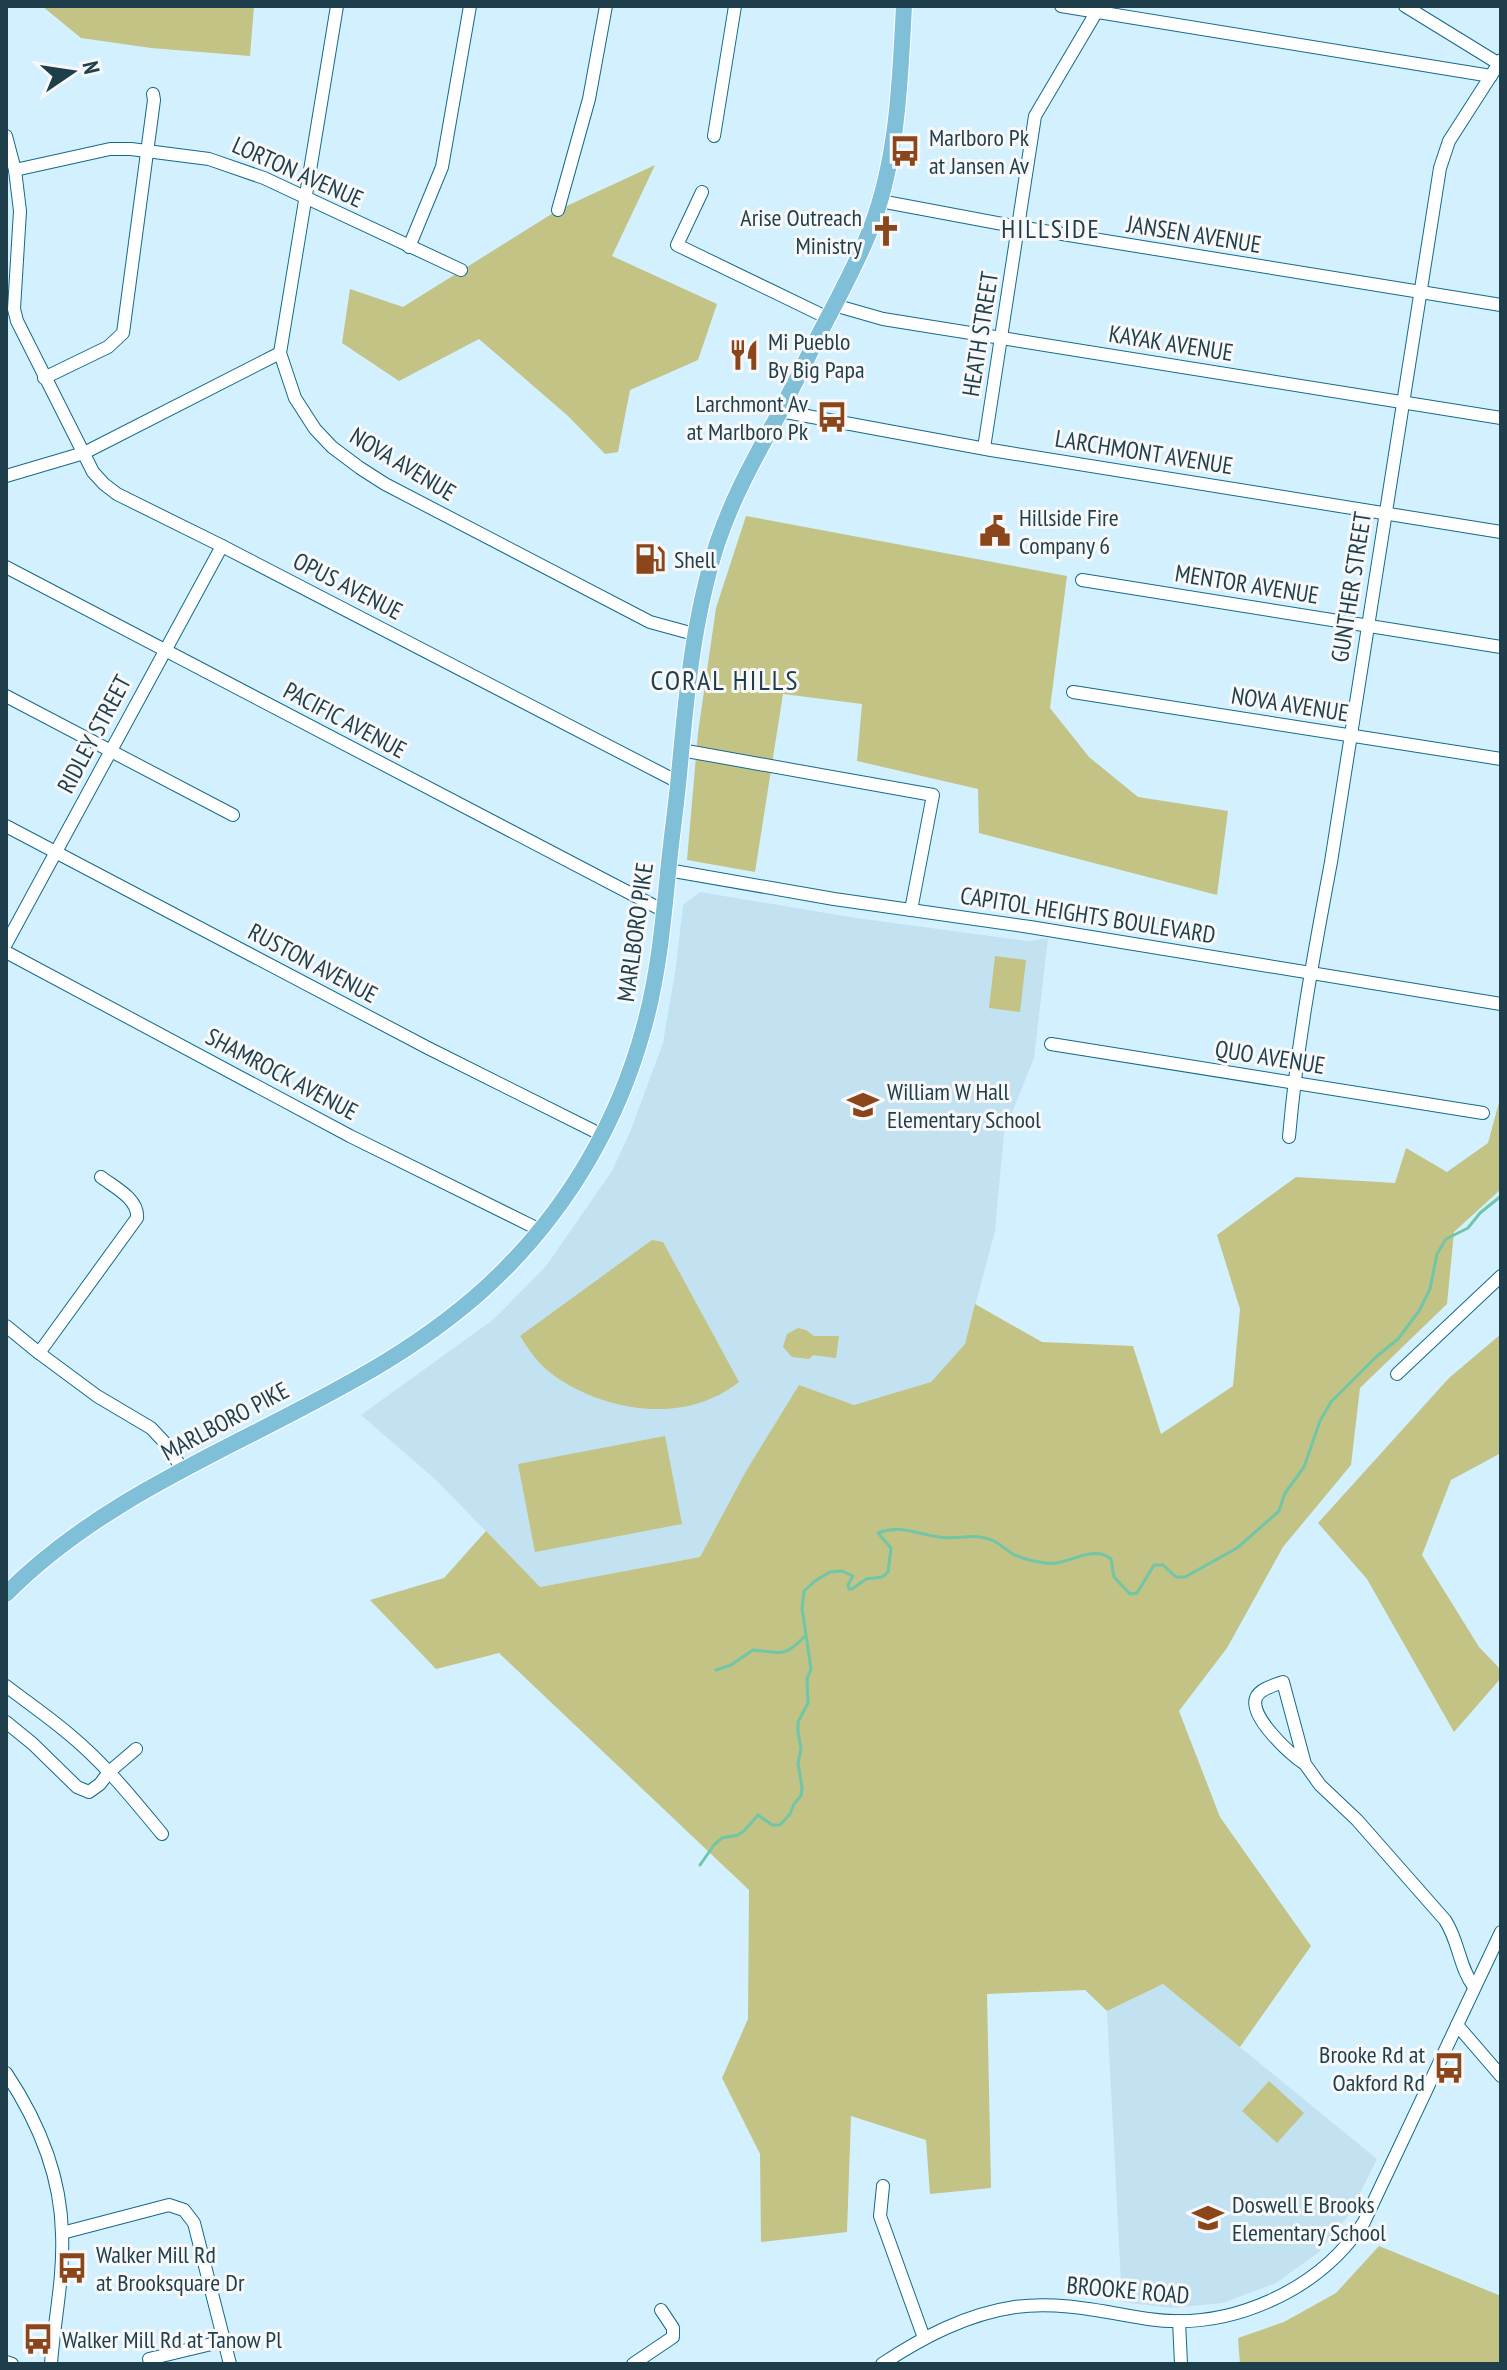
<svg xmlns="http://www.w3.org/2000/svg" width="1507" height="2370" font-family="'PT Sans Narrow',sans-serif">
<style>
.built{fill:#c2e2f2}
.green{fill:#c2c384}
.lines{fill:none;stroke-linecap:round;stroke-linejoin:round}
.stream{stroke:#72c6a8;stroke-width:3}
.minor-casing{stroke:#136a8a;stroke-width:14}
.major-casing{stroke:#fff;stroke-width:18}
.minor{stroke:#fff;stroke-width:12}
.major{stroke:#7fbfd7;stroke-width:16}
.labels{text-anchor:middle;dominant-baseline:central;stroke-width:6;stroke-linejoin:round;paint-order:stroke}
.poi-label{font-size:24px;fill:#1e3e4c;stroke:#f8f8f8;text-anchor:start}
.street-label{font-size:24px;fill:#1e3e4c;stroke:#f8f8f8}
.neighbourhood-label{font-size:26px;letter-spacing:2px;fill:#1e3e4c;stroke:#f8f8f8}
.quarter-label{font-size:28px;letter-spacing:2px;fill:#1e3e4c;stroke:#f8f8f8}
</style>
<rect width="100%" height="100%" fill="#d3f0ff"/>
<g class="built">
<polygon points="700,892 856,918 1028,941 1048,938 1034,1058 1004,1133 995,1231 965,1344 931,1382 854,1405 799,1386 746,1471 700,1557 540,1587 436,1480 361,1415 494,1319 546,1266 612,1171 630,1132 663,1043 676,966 683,905"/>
<polygon points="1163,1984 1377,2159 1349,2215 1319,2252 1276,2283 1223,2303 1171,2308 1122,2302 1107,2011"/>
</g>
<g class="green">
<polygon points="42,6 254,6 250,56 151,48 81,38"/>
<polygon points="655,165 612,256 717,304 698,360 630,390 618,452 605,454 568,416 479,339 399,381 342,343 350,289 403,307 558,210"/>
<polygon points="746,516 1067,576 1050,708 1089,757 1138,797 1228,811 1217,895 979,833 978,789 857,761 862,704 783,694 755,872 687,860 698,733 716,608"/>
<polygon points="995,956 1026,960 1020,1012 989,1008"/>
<polygon points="1501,1095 1501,1189 1454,1232 1447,1304 1360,1388 1351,1465 1283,1547 1227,1648 1179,1711 1220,1817 1311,1946 1240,2047 1163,1984 1107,2011 1085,1990 987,1994 991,2188 930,2194 926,2140 851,2116 847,2232 761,2242 760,2154 722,2078 748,2019 749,1890 499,1653 436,1669 370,1600 444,1578 486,1531 540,1587 700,1557 746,1471 799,1385 854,1405 931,1382 965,1344 975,1304 1042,1342 1133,1346 1161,1434 1233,1386 1240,1309 1217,1235 1296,1177 1395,1183 1406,1148 1447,1172 1488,1143"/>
<path d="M652 1240 663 1242 739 1382C731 1388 722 1394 712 1398 662 1421 595 1406 552 1374 538 1364 529 1350 520 1336Z"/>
<polygon points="798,1328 806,1330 814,1336 839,1336 836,1358 813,1355 809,1359 792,1357 783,1347 787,1334"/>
<polygon points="1501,1334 1501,1453 1451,1480 1422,1555 1479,1647 1501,1670 1501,1678 1454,1732 1367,1579 1318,1523 1449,1378"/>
<polygon points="665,1436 682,1524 535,1552 518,1464"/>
<polygon points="1269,2081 1304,2113 1277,2143 1242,2111"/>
<polygon points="1379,2246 1501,2296 1501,2364 1240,2364 1238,2338 1284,2322 1336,2293"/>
</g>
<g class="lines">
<g class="stream">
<path d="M716 1670 731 1665 753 1650C780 1652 783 1659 804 1637"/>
<path d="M700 1865 714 1845 722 1838 738 1835 744 1831 758 1815 772 1825H780L790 1814 794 1804 801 1796 802 1787 798 1763 801 1749 798 1732V1722L808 1703 807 1679 811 1669 802 1608 804 1591 815 1581 830 1572 842 1571 853 1576 848 1585 849 1589H852L866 1579 882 1577 888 1572 891 1548 878 1533C902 1524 916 1534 939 1537 958 1540 975 1532 994 1541 1002 1545 1008 1552 1015 1555 1024 1559 1036 1562 1045 1563 1067 1567 1092 1543 1111 1559L1114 1577 1130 1594 1137 1593 1154 1565H1163L1176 1577H1185L1237 1548 1279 1511 1285 1493 1304 1467 1320 1421 1331 1402 1377 1356 1398 1339 1419 1311 1430 1289 1437 1254 1446 1239 1468 1228 1480 1213 1501 1196"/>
</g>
<defs>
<g id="minor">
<polyline points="337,6 280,353 295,398 315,429 332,447 360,468 385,484 650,622 694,634"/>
<polyline points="1061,6 1491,76"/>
<polyline points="1405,6 1501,65"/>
<polyline points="6,136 15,170 20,211 14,309 17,321 93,472 104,484 117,494 222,546 678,782"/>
<polyline points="714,136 735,6"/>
<polyline points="15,170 110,149 131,149 209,159 264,178 461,270"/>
<polyline points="702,192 677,245 828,318"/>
<polyline points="880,201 1019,227 1501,305"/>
<polyline points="558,210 589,99 606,6"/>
<polyline points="409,247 442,167 470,6"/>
<polyline points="834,305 883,319 1501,418"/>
<polyline points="44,378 108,347 123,333 154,100 153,94"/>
<polyline points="780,411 991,450 1501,532"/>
<polyline points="984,448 1035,116 1100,6"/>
<polyline points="6,476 84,453 280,353"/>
<polyline points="6,567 664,911"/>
<polyline points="1082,580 1501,647"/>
<polyline points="1073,692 1501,759"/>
<polyline points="6,696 233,815"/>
<polyline points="681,750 933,795 911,910"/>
<polyline points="6,826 428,1048 602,1135"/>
<polyline points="668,870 834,899 1030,927 1501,1004"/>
<polyline points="6,944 222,546"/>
<polyline points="6,952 350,1136 540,1230"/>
<polyline points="1051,1044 1483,1113"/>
<path d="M1289 1137C1297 1044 1314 953 1331 862L1440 168 1449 141 1501 60"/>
<polyline points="6,1326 39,1353 97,1396 151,1428 167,1445 182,1469"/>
<path d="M39 1353 137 1218C139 1199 114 1187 101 1177"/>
<polyline points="1397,1374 1501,1276"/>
<path d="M6 1686C27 1702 49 1717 70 1735 105 1764 133 1799 162 1834"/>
<polyline points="6,1722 33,1744 77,1787 89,1792 100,1784 109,1772 136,1749"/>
<path d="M1305 1764C1291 1755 1249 1717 1256 1698 1259 1689 1275 1685 1283 1682L1305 1764 1320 1785 1357 1820 1445 1920C1459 1941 1459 1967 1474 1987"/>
<polyline points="1457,2025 1501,2076"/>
<path d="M6 2073C38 2121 61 2176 62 2234 64 2278 54 2321 51 2364"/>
<polyline points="883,2186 880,2216 924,2338"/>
<polyline points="62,2233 169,2205 184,2210 194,2223 230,2364"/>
<polyline points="1179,2321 1181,2364"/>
<polyline points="149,2359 224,2341"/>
<polyline points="6,2362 12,2364"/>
<polyline points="633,2364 673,2337 673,2328 661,2310"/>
<path d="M882 2364C923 2337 967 2314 1015 2307 1061 2301 1103 2312 1148 2319 1230 2331 1319 2291 1364 2222L1501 1932"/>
</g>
<path id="major" d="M6 1594C148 1451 362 1414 504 1270 571 1203 619 1119 644 1027 658 977 663 924 668 873 671 840 676 808 679 775 686 697 693 619 717 544 733 496 756 456 780 412 795 383 809 354 824 325 841 293 858 261 871 228 898 157 900 81 904 6"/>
</defs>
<use href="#minor" class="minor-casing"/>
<use href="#major" class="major-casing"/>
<use href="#minor" class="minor"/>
<use href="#major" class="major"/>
</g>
<defs>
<symbol id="bus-bare" viewBox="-9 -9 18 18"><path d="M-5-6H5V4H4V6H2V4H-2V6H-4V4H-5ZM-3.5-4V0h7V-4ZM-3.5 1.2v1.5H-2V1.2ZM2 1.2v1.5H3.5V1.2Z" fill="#8a451b" stroke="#f8f8f8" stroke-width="2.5" paint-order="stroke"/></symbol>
<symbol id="church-bare" viewBox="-9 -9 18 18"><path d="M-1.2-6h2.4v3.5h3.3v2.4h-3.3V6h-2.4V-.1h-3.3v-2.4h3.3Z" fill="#8a451b" stroke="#f8f8f8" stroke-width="2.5" paint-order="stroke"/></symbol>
<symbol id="restaurant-bare" viewBox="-9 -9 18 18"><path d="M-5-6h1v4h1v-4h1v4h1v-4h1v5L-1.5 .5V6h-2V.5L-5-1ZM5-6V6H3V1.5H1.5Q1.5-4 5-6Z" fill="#8a451b" stroke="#f8f8f8" stroke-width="2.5" paint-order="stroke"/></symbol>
<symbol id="civic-bare" viewBox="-9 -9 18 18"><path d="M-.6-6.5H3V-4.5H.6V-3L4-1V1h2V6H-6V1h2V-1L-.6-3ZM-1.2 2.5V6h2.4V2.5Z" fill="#8a451b" stroke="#f8f8f8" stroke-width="2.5" paint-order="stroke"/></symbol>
<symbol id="fuel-bare" viewBox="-9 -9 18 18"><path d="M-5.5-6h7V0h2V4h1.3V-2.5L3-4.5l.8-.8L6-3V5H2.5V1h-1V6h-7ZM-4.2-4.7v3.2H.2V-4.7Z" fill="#8a451b" stroke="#f8f8f8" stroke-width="2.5" paint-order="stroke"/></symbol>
<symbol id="school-bare" viewBox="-9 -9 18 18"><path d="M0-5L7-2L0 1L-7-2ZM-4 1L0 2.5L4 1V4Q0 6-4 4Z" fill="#8a451b" stroke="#f8f8f8" stroke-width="2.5" paint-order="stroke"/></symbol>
</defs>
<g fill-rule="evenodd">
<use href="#bus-bare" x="883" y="129" width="44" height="44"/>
<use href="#church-bare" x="864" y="209" width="44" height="44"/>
<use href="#restaurant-bare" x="722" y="333" width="44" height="44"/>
<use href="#bus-bare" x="810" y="395" width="44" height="44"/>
<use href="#civic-bare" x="973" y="509" width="44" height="44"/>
<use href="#fuel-bare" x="628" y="537" width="44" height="44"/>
<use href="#school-bare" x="841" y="1083" width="44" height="44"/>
<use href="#bus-bare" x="1427" y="2046" width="44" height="44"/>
<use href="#school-bare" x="1186" y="2196" width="44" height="44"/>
<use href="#bus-bare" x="50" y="2246" width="44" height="44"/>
<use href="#bus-bare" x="16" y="2317" width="44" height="44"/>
</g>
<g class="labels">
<g class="poi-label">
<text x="929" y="137">Marlboro Pk<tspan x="929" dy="28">at Jansen Av</tspan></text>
<text x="862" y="217" text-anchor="end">Arise Outreach<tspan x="862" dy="28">Ministry</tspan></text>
<text x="768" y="341">Mi Pueblo<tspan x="768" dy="28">By Big Papa</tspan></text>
<text x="808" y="403" text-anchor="end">Larchmont Av<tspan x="808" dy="28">at Marlboro Pk</tspan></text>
<text x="1019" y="517">Hillside Fire<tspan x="1019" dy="28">Company 6</tspan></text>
<text x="674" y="559">Shell</text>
<text x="887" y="1091">William W Hall<tspan x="887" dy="28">Elementary School</tspan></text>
<text x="1425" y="2054" text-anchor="end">Brooke Rd at<tspan x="1425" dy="28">Oakford Rd</tspan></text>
<text x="1232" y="2204">Doswell E Brooks<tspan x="1232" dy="28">Elementary School</tspan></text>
<text x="96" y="2254">Walker Mill Rd<tspan x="96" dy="28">at Brooksquare Dr</tspan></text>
<text x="62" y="2339">Walker Mill Rd at Tanow Pl</text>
</g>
<g class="street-label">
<text transform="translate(298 172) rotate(24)">LORTON AVENUE</text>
<text transform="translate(1194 234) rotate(9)">JANSEN AVENUE</text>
<text transform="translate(980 334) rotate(-81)">HEATH STREET</text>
<text transform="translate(1171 343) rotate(9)">KAYAK AVENUE</text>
<text transform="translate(1144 452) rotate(9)">LARCHMONT AVENUE</text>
<text transform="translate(403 464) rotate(31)">NOVA AVENUE</text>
<text transform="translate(1247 584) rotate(9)">MENTOR AVENUE</text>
<text transform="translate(348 586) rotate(27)">OPUS AVENUE</text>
<text transform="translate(1351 587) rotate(-81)">GUNTHER STREET</text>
<text transform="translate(1290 704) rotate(9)">NOVA AVENUE</text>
<text transform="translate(345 720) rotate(28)">PACIFIC AVENUE</text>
<text transform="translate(94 734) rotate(-62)">RIDLEY STREET</text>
<text transform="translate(1088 915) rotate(9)">CAPITOL HEIGHTS BOULEVARD</text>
<text transform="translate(635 932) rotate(-82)">MARLBORO PIKE</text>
<text transform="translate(313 963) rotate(28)">RUSTON AVENUE</text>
<text transform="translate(1270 1057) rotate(9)">QUO AVENUE</text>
<text transform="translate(282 1074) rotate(28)">SHAMROCK AVENUE</text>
<text transform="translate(225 1421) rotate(-28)">MARLBORO PIKE</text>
<text transform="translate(1128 2290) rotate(5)">BROOKE ROAD</text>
</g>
<g class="neighbourhood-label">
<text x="1051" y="228">HILLSIDE</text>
</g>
<g class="quarter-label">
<text x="725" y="679">CORAL HILLS</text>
</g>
</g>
<rect width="1507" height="2370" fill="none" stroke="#1e3e4c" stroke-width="16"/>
<g transform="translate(72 72) rotate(77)" stroke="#f8f8f8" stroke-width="6" paint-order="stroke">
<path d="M0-6L14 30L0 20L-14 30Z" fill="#1e3e4c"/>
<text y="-12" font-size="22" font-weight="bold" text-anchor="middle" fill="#1e3e4c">N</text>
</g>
</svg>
